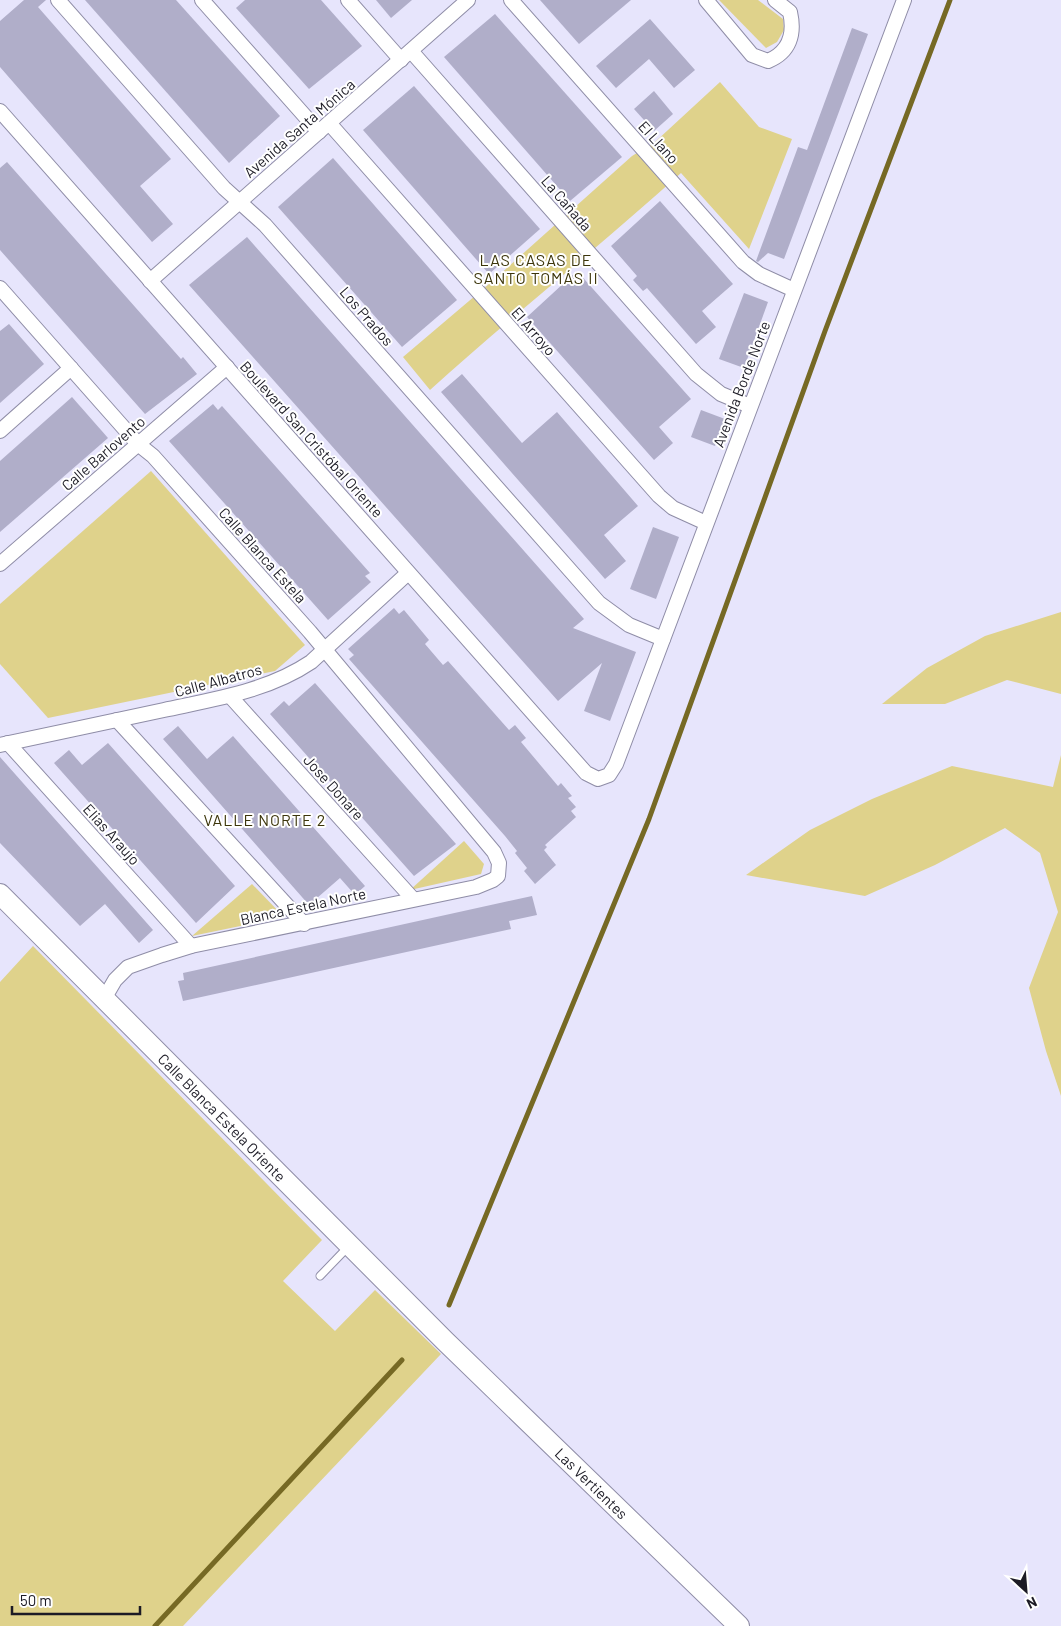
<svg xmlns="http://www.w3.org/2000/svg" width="1061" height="1626" font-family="Barlow,sans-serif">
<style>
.green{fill:#dfd28b}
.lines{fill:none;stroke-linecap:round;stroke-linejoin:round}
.stream{stroke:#766924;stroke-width:5}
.building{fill:#b0aec9}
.lane-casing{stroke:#8f8da7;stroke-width:9}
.street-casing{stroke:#8f8da7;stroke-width:16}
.secondary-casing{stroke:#8f8da7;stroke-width:22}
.lane{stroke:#fff;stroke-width:7}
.street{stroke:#fff;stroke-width:14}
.secondary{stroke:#fff;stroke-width:20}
.labels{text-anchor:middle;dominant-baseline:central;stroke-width:4;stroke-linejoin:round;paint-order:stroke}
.street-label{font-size:15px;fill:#1c1b25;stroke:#fff}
.neighbourhood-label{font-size:16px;letter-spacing:1px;fill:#3c350a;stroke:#fff}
</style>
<rect width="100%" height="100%" fill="#e7e5fc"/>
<g class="green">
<polygon points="719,0 758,0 783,19 784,30 777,42 766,48"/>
<path d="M720 82 759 127 792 139 749 249 681 173C599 247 512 316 430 390L403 357 489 284 632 156 655 142Z"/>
<polygon points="151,471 305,645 275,671 48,718 0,664 0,604"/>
<polygon points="1061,612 1061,694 1007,680 945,704 882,704 927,668 985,636"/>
<polygon points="1061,755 1061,1096 1046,1051 1029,988 1058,912 1040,853 1005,828 935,865 865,896 746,875 810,830 872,799 952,766 1053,787"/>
<polygon points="464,841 484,864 481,874 410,890"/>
<polygon points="252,884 284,917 192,936"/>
<polygon points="33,946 322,1240 283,1281 335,1331 375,1290 441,1354 183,1626 0,1626 0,982"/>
</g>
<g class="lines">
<g class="stream">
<polyline points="449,1305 649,819 825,331 950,0"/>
<polyline points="155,1626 402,1360"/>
</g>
</g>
<g class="building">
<polygon points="24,0 46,0 38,7 171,159 140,186 173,224 152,242 0,67 0,21"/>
<polygon points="85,0 176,0 280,116 229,163"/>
<polygon points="245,0 321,0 362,46 309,89 236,8"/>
<polygon points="376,0 412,0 391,18"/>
<polygon points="540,0 631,0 579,44"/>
<polygon points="495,14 622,157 570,201 444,57"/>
<polygon points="650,19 695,70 674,88 649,59 616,88 596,66"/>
<polygon points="852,28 868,34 784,259 768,253 758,262 756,261 798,147 807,150"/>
<polygon points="414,86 540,229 489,274 363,130"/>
<polygon points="654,91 673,114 654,131 634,109"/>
<polygon points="333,158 457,300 402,347 278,207"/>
<polygon points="7,162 181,359 183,357 197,374 145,414 0,250 0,168"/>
<polygon points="660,201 733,284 702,311 716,327 696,344 647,288 643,291 633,280 637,276 611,246"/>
<polygon points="247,237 584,619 573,628 636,652 610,721 584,711 602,663 558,701 189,285"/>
<polygon points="577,271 691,399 659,427 673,443 654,460 527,317"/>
<polygon points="744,293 768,302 744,368 719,359"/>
<polygon points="9,324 44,364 0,403 0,331"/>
<polygon points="462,374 522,443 557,412 638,506 604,535 626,561 605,579 441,392"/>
<polygon points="72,397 108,438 0,532 0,461"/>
<polygon points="213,404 218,410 222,406 370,573 365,576 371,582 328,620 169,441"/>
<polygon points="701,410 725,419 715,446 691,437"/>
<polygon points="653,527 679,537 656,599 630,589"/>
<polygon points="394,608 399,614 404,610 429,640 425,644 443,665 448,661 509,730 515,725 526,738 521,742 558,786 561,783 572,796 568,798 576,807 571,811 576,817 545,845 547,847 544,850 556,865 535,884 524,871 527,868 515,853 517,851 505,836 349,659 354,655 348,649"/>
<polygon points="315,683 456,844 414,876 270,714 284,701 289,706"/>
<polygon points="178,726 207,759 233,736 365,886 355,895 340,878 309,905 163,739"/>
<polygon points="108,743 235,886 196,923 54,763 69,750 82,765"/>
<polygon points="0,757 153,930 139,943 105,904 80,926 0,843"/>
<polygon points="532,896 537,915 509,921 511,929 183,1001 178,981 184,980 183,973"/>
</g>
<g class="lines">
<defs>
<polyline id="lane" points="320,1276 348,1247"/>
<g id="street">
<polyline points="58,0 224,188 265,225 599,603 629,625 663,639"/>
<polyline points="202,0 319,132"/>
<polyline points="348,0 401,60"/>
<polyline points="511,0 743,262 759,274 794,290"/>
<path d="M706 0 752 55 768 61C790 52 795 34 790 12L775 0"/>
<polyline points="411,51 696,374 721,394 750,406"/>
<polyline points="0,111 586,773 598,779 609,775 616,764 904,0"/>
<polyline points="329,123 659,496 673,508 706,523"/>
<polyline points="150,281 468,0"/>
<polyline points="0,288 138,444 153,456 310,632 494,852 499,863 498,876 493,880 476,887 191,946 162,955 128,967 115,980 104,999"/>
<polyline points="0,431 71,368"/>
<polyline points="0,564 227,367"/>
<polyline points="230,696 413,899"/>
<polyline points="117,720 304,924"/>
<polyline points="8,743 191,946"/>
<path d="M0 745C55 733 109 722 164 710 215 699 268 691 311 662L408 573"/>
</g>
<g id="secondary">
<path id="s1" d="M0 894 445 1341 739 1626"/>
</g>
</defs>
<use href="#lane" class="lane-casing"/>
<use href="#street" class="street-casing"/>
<use href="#secondary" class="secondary-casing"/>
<use href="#lane" class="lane"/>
<use href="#street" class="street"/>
<use href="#secondary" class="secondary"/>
</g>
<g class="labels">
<g class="street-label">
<text transform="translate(299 128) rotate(-41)">Avenida Santa Mónica</text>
<text transform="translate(659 142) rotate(48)">El Llano</text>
<text transform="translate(567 203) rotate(49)">La Cañada</text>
<text transform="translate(367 316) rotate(49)">Los Prados</text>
<text transform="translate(534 331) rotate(49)">El Arroyo</text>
<text transform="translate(741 384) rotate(-69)">Avenida Borde Norte</text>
<text transform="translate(312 439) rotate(48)">Boulevard San Cristóbal Oriente</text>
<text transform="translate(103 453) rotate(-41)">Calle Barlovento</text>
<text transform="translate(263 555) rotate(48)">Calle Blanca Estela</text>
<text transform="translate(218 680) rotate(-15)">Calle Albatros</text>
<text transform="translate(334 787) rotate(48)">Jose Donare</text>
<text transform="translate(112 834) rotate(48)">Elias Araujo</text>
<text transform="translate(303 906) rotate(-12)">Blanca Estela Norte</text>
<text stroke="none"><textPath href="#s1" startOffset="315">Calle Blanca Estela Oriente</textPath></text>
<text stroke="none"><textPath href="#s1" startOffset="835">Las Vertientes</textPath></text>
</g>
<g class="neighbourhood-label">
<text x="536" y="259">LAS CASAS DE<tspan x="536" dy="18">SANTO TOMÁS II</tspan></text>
<text x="265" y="819">VALLE NORTE 2</text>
</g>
</g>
<g transform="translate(1026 1591) rotate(154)" stroke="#ffffff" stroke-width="4" paint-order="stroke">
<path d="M0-4L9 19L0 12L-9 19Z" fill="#1c1b25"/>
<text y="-8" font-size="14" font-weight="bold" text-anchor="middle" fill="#1c1b25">N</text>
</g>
<path d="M12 1606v8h128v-8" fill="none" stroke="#1c1b25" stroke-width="2.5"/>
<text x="20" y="1606" font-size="15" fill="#1c1b25" stroke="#ffffff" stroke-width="4" paint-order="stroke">50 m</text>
</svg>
